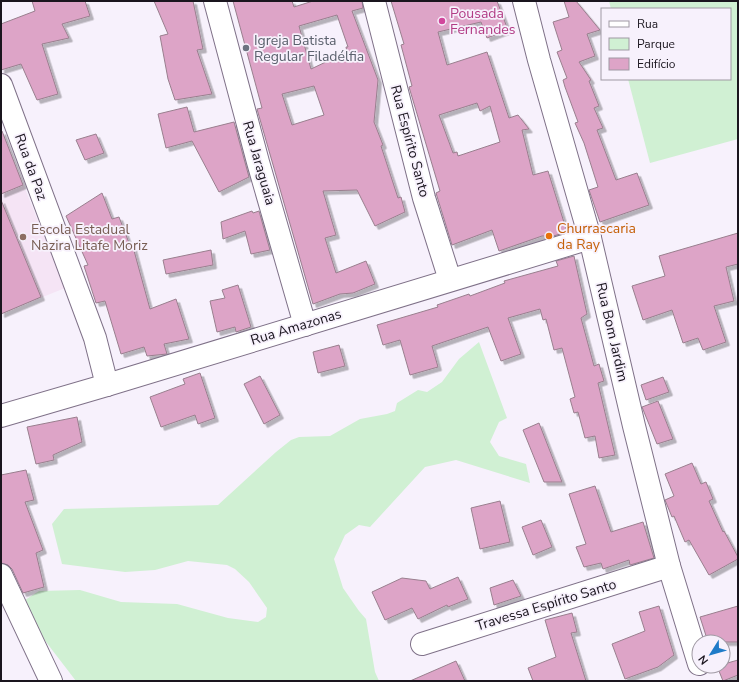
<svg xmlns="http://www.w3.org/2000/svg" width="739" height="682" font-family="'Nunito Sans',sans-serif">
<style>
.education{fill:#f5e4f5}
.green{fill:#d0f0d3}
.building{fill:#dda4c7;stroke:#997f8e;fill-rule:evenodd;filter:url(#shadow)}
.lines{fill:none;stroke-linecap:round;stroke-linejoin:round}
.minor-casing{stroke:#7f7188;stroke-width:24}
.minor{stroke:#fff;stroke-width:22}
.hotel-dot{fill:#d1479c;stroke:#f7f1fc;stroke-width:1.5}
.worship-dot{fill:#6b7280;stroke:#f7f1fc;stroke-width:1.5}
.food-dot{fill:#e8710a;stroke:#f7f1fc;stroke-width:1.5}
.education-dot{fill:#8d6e63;stroke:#f7f1fc;stroke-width:1.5}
.labels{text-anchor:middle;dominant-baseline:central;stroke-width:3.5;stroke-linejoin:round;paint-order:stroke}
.hotel-label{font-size:14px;fill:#b23c85;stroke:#f7f1fc;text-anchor:start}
.worship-label{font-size:14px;fill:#5b616d;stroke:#f7f1fc;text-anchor:start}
.street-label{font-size:14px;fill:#1a151e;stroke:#f7f1fc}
.food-label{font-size:14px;fill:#c56008;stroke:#f7f1fc;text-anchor:start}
.education-label{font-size:14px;fill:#785e54;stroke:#f7f1fc;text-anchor:start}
</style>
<defs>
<filter id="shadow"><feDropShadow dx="3.5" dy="3.5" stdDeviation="0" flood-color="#0004"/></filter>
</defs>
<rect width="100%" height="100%" fill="#f7f1fc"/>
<polygon class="education" points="1,129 65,288 1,314"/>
<g class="green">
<polygon points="609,1 738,1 738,139 650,163 628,79 730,79 730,9 611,9"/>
<polygon points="479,342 507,418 499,422 490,442 499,456 526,464 530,483 456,460 425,467 370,527 359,525 345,535 334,559 343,588 359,611 366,619 375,672 379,681 76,681 33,625 25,600 39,591 80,590 121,602 177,604 228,618 258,622 266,617 267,608 249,582 235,569 227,565 188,561 155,570 125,572 62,564 52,524 64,509 218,505 276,452 291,440 299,437 330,436 360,419 387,414 395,411 397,403 418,390 427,392 442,382 459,359"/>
</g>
<g class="building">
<polygon points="32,1 85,1 90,16 62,24 69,38 42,44 58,94 37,100 21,64 1,70 1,24 35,11"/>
<polygon points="154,1 193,1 203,49 197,50 212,94 175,100 168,79 160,36 168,34"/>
<path d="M233 1H292L294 7 313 1H362L363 8 352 11 378 80 374 122 383 145 381 146 398 198 401 197 405 212 375 226 357 190 323 191 336 235 325 238 336 273 366 261 375 284 353 293 340 294 313 304 257 109 262 108ZM337 15 348 47H346L347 52 311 69 299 26ZM314 86 324 115 292 125 282 94Z"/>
<path d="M391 1H497L508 30 487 38 481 22 438 32 447 65 487 52 509 118 518 115 529 129 522 130 533 175 548 171 567 232 550 237 549 236H542L499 251 492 230 452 245 436 193 440 191 409 87 412 86 401 45 404 44ZM477 103 480 111 490 106 500 142 458 156 457 152 453 153 439 115Z"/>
<polygon points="564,1 576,1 600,30 587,34 595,56 579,62 591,80 589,81 599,106 594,108 603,128 597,130 616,180 637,173 649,205 600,222 589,190 598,187 584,143 575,123 578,122 565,87 563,80 567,78 557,52 562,50 553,22 569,17"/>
<polygon points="187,107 194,132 234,122 249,177 219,192 192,141 166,148 158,114"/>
<polygon points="2,131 23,185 1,194 1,132"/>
<polygon points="96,134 104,153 85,160 76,140"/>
<polygon points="102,193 112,219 119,217 131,248 133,247 150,309 176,299 189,339 164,344 167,354 147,356 144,347 121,354 105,301 96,303 84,266 88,265 66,216"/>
<polygon points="1,200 41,297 1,314"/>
<polygon points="252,211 253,213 259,211 270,250 251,254 245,231 223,239 221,222"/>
<polygon points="738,233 738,264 726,267 734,301 714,306 726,342 703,350 698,338 683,343 672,310 643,320 632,286 665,276 659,256"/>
<polygon points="211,250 213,265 166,274 163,260"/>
<polygon points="574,256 587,314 581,318 594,366 599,364 604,381 598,383 615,455 599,458 595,436 585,438 578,412 574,413 570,399 575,397 562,348 554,350 546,319 543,320 540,309 508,318 521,354 501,361 488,327 432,346 438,367 410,375 400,340 383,345 377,325 438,307 437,305 469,294 470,296 505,283 504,281 558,266 556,261"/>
<polygon points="238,285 251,327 236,332 235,327 217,332 210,301 225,298 222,290"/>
<polygon points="339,345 345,366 318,373 313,352"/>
<polygon points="200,373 215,418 198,424 195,415 161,427 150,397 185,384 183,379"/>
<polygon points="260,376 280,415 264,424 244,384"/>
<polygon points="663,377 669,392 646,400 641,385"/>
<polygon points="658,401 673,439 657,444 642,407"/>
<polygon points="77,417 82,442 53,455 54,460 36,464 27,427"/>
<polygon points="539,423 562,482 544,482 523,430"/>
<polygon points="692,463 701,484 706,482 713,499 709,501 723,532 724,531 738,557 738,559 709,575 689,540 685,542 674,516 672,517 665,500 674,496 665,474"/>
<polygon points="26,470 34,500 25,502 43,550 36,553 44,587 23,593 12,569 8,565 1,563 1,475"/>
<polygon points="595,486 611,532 643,522 654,558 630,565 629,560 603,569 601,563 584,567 576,547 586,544 569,494"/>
<polygon points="500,501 510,542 480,549 471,508"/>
<polygon points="541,520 552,547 533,555 522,527"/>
<polygon points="458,577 468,599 448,607 447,605 418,619 412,608 385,620 372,592 402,578 426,581 430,589"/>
<polygon points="513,580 521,596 494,605 490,588"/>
<polygon points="659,606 674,655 658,667 625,679 612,644 645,631 639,612"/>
<polygon points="738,606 738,642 708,642 700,617"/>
<polygon points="572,613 577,632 571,633 586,681 533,681 528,668 556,657 545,620"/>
<polygon points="738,660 738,675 723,681 717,666"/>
<polygon points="456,661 465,681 410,681"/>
</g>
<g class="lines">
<defs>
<g id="minor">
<polyline points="215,1 258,162 305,325"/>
<polyline points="374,1 424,198 450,280"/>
<polyline points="524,1 539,60 590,238 634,426 669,566 699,664"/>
<polyline points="1,85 95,338 107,385"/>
<polyline points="1,416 107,385 590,238"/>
<polyline points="1,575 51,681"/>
<polyline points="422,644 669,566"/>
</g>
</defs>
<use href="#minor" class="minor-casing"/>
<use href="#minor" class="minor"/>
</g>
<circle class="hotel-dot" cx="442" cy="21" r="4"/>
<circle class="worship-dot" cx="246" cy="48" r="4"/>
<circle class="food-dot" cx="549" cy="236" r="4"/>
<circle class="education-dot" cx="23" cy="237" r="4"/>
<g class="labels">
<g class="hotel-label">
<text x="450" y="13">Pousada<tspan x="450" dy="16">Fernandes</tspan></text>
</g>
<g class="worship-label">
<text x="254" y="40">Igreja Batista<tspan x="254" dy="16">Regular Filadélfia</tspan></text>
</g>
<g class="street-label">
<text transform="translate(410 141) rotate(75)">Rua Espírito Santo</text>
<text transform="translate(259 163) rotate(74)">Rua Jaraguaia</text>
<text transform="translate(31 167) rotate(70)">Rua da Paz</text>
<text transform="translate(296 327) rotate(-17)">Rua Amazonas</text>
<text transform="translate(612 332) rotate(77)">Rua Bom Jardim</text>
<text transform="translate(546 605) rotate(-17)">Travessa Espírito Santo</text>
</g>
<g class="food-label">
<text x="557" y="228">Churrascaria<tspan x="557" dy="16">da Ray</tspan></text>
</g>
<g class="education-label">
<text x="31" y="229">Escola Estadual<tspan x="31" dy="16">Nazira Litafe Moriz</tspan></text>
</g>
</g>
<rect width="739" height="682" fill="none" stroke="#1a151e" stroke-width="4"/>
<rect x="601" y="8" width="130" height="72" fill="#f7f1fc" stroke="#9f99a3"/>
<rect x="609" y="21" width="20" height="6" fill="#ffffff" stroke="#9f99a3"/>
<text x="637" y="28" font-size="12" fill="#1a151e">Rua</text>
<rect x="609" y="38" width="20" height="12" fill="#d0f0d3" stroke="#9f99a3"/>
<text x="637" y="48" font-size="12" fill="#1a151e">Parque</text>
<rect x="609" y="58" width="20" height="12" fill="#dda4c7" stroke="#9f99a3"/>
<text x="637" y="68" font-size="12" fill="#1a151e">Edifício</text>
<g transform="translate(711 654) rotate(233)"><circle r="19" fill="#f7f1fc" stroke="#9f99a3"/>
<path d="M0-3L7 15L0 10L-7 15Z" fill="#1f7bc8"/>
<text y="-6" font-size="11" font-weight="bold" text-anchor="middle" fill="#1a151e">N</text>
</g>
</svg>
